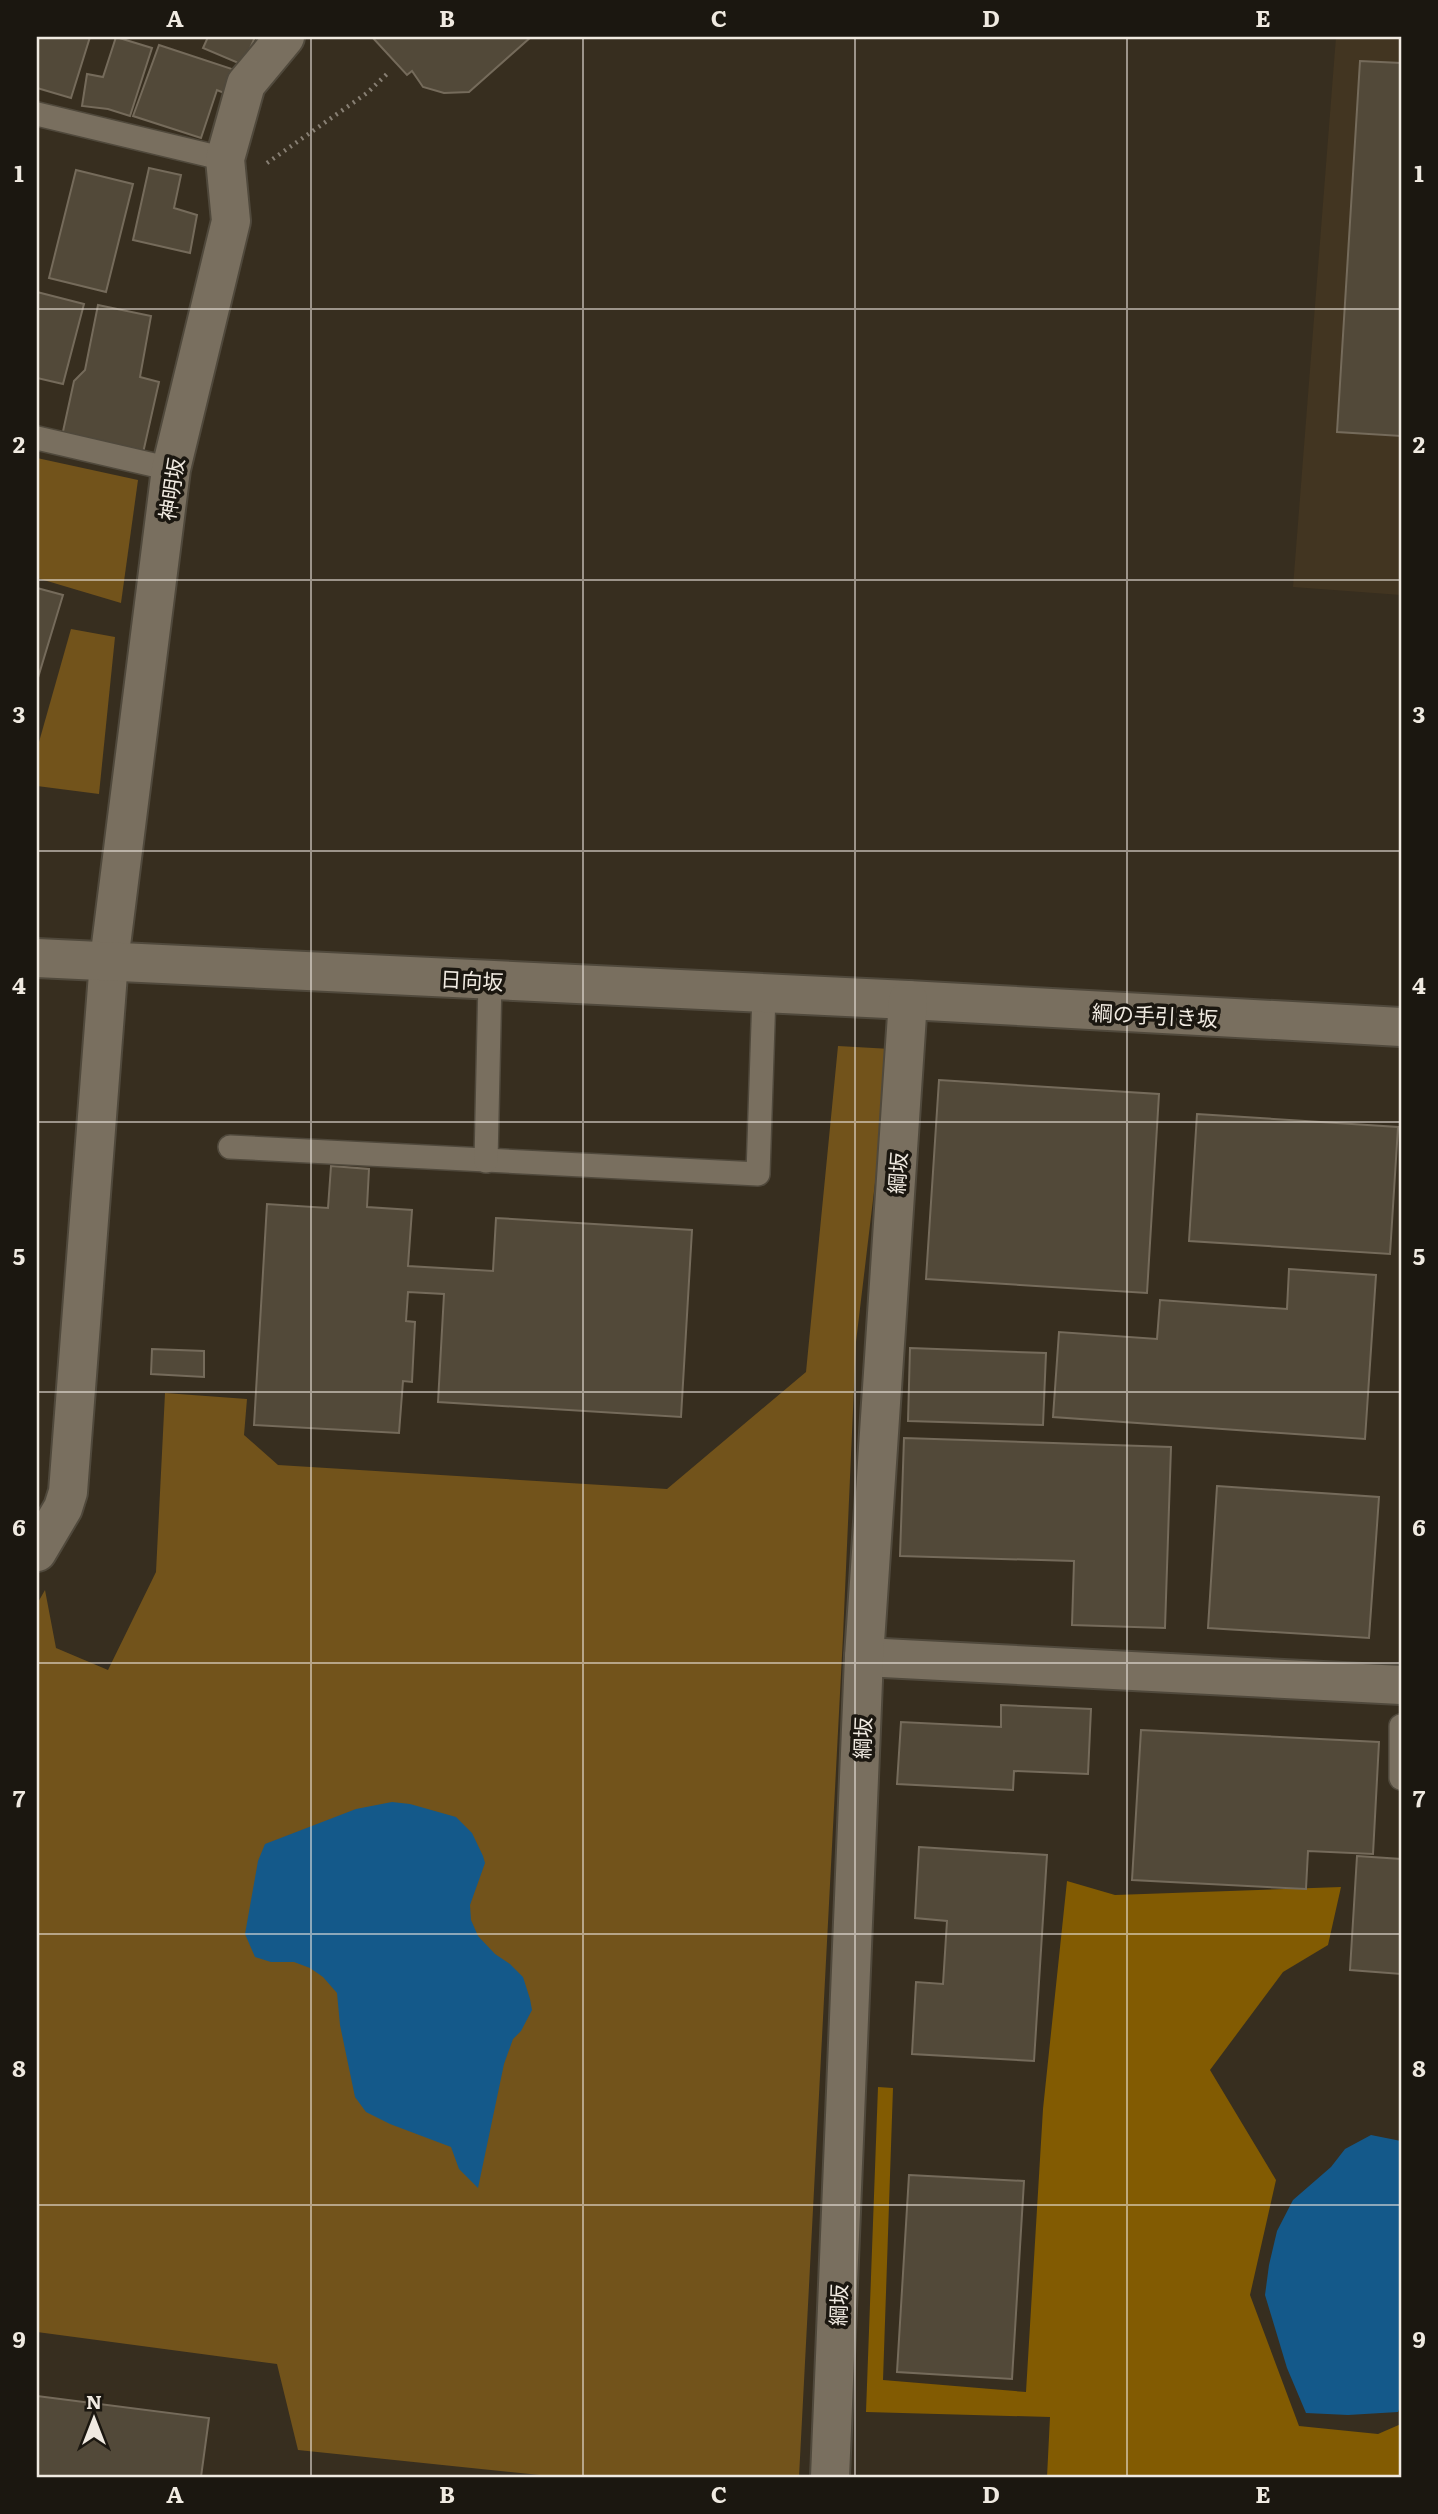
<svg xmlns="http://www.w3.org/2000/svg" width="1438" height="2514" font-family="Literata,'Noto Sans JP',serif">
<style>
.built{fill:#423521}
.green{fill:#72531b}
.forest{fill:#825b02}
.water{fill:#14598a}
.building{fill:#524939;stroke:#756b5b;stroke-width:2}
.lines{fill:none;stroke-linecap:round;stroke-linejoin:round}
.service-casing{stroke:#50493c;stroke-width:26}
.minor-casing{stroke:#50493c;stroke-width:42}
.tertiary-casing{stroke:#50493c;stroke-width:42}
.path{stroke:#877f73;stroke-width:4.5;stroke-dasharray:2 5;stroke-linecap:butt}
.service{stroke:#796f5f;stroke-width:23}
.minor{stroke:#796f5f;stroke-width:38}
.tertiary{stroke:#796f5f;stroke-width:38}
.grid{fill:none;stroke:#f0eae1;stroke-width:2;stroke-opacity:0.55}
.labels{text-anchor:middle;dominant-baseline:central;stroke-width:7;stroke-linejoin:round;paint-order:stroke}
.street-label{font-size:21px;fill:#f0eae1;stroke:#1b1710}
.neatline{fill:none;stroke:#f0eae1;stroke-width:2.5}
.grid-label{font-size:23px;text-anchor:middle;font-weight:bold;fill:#f0eae1}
</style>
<rect width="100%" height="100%" fill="#372e1f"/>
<polygon class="built" points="1336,37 1401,38 1401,595 1293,587"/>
<g class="green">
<polygon points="37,458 138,480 121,603 37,578"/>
<polygon points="71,629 115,637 99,794 37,786 37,749"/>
<polygon points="838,1046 891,1049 856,1342 843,1636 799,2477 559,2477 298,2450 277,2364 37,2332 37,1604 45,1590 56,1648 108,1670 156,1572 165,1393 247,1399 244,1435 278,1465 667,1489 806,1372"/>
</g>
<polygon class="forest" points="1067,1881 1115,1895 1341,1887 1328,1945 1283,1972 1210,2070 1276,2180 1250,2295 1299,2426 1378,2434 1401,2424 1401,2477 1047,2477 1050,2417 866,2412 878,2087 893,2088 883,2380 1026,2392 1043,2109"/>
<g class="water">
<polygon points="392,1802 410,1804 456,1817 472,1833 483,1856 485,1863 470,1905 471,1920 478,1936 495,1954 510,1964 523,1977 530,1999 532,2010 521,2031 513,2039 504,2064 478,2188 459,2169 451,2147 390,2124 366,2112 355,2097 340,2025 337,1993 323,1977 310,1968 294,1962 271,1962 255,1957 245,1934 258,1861 265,1844 356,1809"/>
<polygon points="1371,2135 1401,2141 1401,2405 1398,2412 1348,2415 1306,2413 1287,2368 1265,2295 1269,2265 1277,2231 1293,2200 1331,2167 1345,2149"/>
</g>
<g class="building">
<polygon points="37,37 90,37 71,98 37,88"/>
<polygon points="116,37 152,48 130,116 108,109 82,106 87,74 103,77"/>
<polygon points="208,37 255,37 243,65 203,48"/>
<polygon points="372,37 531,37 469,92 444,93 423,87 412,71 407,75"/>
<polygon points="159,45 235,70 224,93 217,90 201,138 133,116"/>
<polygon points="1360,61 1401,63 1401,436 1337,432"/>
<polygon points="149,168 181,175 174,208 197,215 190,253 133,240"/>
<polygon points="76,170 133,184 106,292 49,278"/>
<polygon points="37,292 84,304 63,384 37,378"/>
<polygon points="98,305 151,316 140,377 159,382 143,453 62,436 74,381 85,370"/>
<polygon points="37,588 63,595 37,681"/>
<polygon points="939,1080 1159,1094 1147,1293 926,1279"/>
<polygon points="1197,1114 1398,1127 1390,1254 1189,1241"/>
<polygon points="331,1166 369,1169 367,1207 412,1210 408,1266 493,1271 496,1218 692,1230 681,1417 438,1402 444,1294 408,1292 406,1321 415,1322 412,1382 403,1381 399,1433 254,1425 267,1204 328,1208"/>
<polygon points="1289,1269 1376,1275 1365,1439 1053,1417 1059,1332 1157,1339 1160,1300 1287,1309"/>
<polygon points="910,1348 1046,1353 1043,1425 908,1421"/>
<polygon points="152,1349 204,1351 204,1377 151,1374"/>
<polygon points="904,1438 1171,1447 1165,1628 1072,1625 1074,1561 900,1556"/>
<polygon points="1217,1486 1379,1497 1369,1638 1208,1628"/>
<polygon points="1001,1705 1091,1709 1088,1774 1014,1771 1013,1790 897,1784 901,1722 1001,1727"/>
<polygon points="1141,1730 1379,1742 1373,1854 1308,1851 1306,1889 1132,1880"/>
<polygon points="919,1847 1047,1855 1034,2061 912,2054 916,1982 943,1984 947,1921 915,1918"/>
<polygon points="1357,1856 1401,1859 1401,1974 1350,1970"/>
<polygon points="909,2175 1024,2181 1012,2379 897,2372"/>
<polygon points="37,2396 209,2418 201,2477 37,2477"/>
</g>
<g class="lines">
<defs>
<g id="service">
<polyline points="37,114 225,159"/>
<polyline points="37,438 171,469"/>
<polyline points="230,1147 758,1174 764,994"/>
<polyline points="486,1161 490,980"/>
<polyline points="1401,1726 1401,1778"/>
</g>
<g id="minor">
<polyline points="37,1552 63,1508 68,1492 109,961 171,469 231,221 225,159 246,84 285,37"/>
<polyline points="864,1657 1401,1685"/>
</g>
<g id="tertiary">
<polyline points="37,958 908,1000 1401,1027"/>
<polyline points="830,2477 864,1657 908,1000"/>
</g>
</defs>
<use href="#service" class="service-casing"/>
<use href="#minor" class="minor-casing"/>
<use href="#tertiary" class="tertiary-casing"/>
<polyline class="path" points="267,163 367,93 388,73"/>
<use href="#service" class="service"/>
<use href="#minor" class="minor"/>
<use href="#tertiary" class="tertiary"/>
</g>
<path class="grid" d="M311 37V2477M583 37V2477M855 37V2477M1127 37V2477M37 309H1401M37 580H1401M37 851H1401M37 1122H1401M37 1392H1401M37 1663H1401M37 1934H1401M37 2205H1401"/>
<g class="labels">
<g class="street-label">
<text transform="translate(170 489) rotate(-81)">神明坂</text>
<text transform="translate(472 979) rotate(3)">日向坂</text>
<text transform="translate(1155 1014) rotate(3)">綱の手引き坂</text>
<text transform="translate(896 1173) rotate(-86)">綱坂</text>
<text transform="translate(861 1738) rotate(-88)">綱坂</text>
<text transform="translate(837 2305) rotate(-88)">綱坂</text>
</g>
</g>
<rect width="1438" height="2514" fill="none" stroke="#1b1710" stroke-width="77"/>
<g transform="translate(94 2419)" stroke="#1b1710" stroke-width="5" paint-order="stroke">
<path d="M0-5L12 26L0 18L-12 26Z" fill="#f0eae1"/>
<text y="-10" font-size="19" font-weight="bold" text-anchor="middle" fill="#f0eae1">N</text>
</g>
<rect x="38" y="38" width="1362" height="2438" class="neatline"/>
<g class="grid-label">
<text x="175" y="27">A</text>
<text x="447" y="27">B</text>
<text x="719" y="27">C</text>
<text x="991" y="27">D</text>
<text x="1263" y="27">E</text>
<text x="19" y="182">1</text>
<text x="1419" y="182">1</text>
<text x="19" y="453">2</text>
<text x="1419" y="453">2</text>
<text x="19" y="723">3</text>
<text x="1419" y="723">3</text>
<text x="19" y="994">4</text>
<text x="1419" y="994">4</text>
<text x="19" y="1265">5</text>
<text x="1419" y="1265">5</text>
<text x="19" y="1536">6</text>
<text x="1419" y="1536">6</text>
<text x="19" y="1807">7</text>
<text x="1419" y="1807">7</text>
<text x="19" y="2077">8</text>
<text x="1419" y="2077">8</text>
<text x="19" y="2348">9</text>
<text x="1419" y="2348">9</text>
<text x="175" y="2503">A</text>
<text x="447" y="2503">B</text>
<text x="719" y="2503">C</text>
<text x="991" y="2503">D</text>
<text x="1263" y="2503">E</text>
</g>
</svg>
